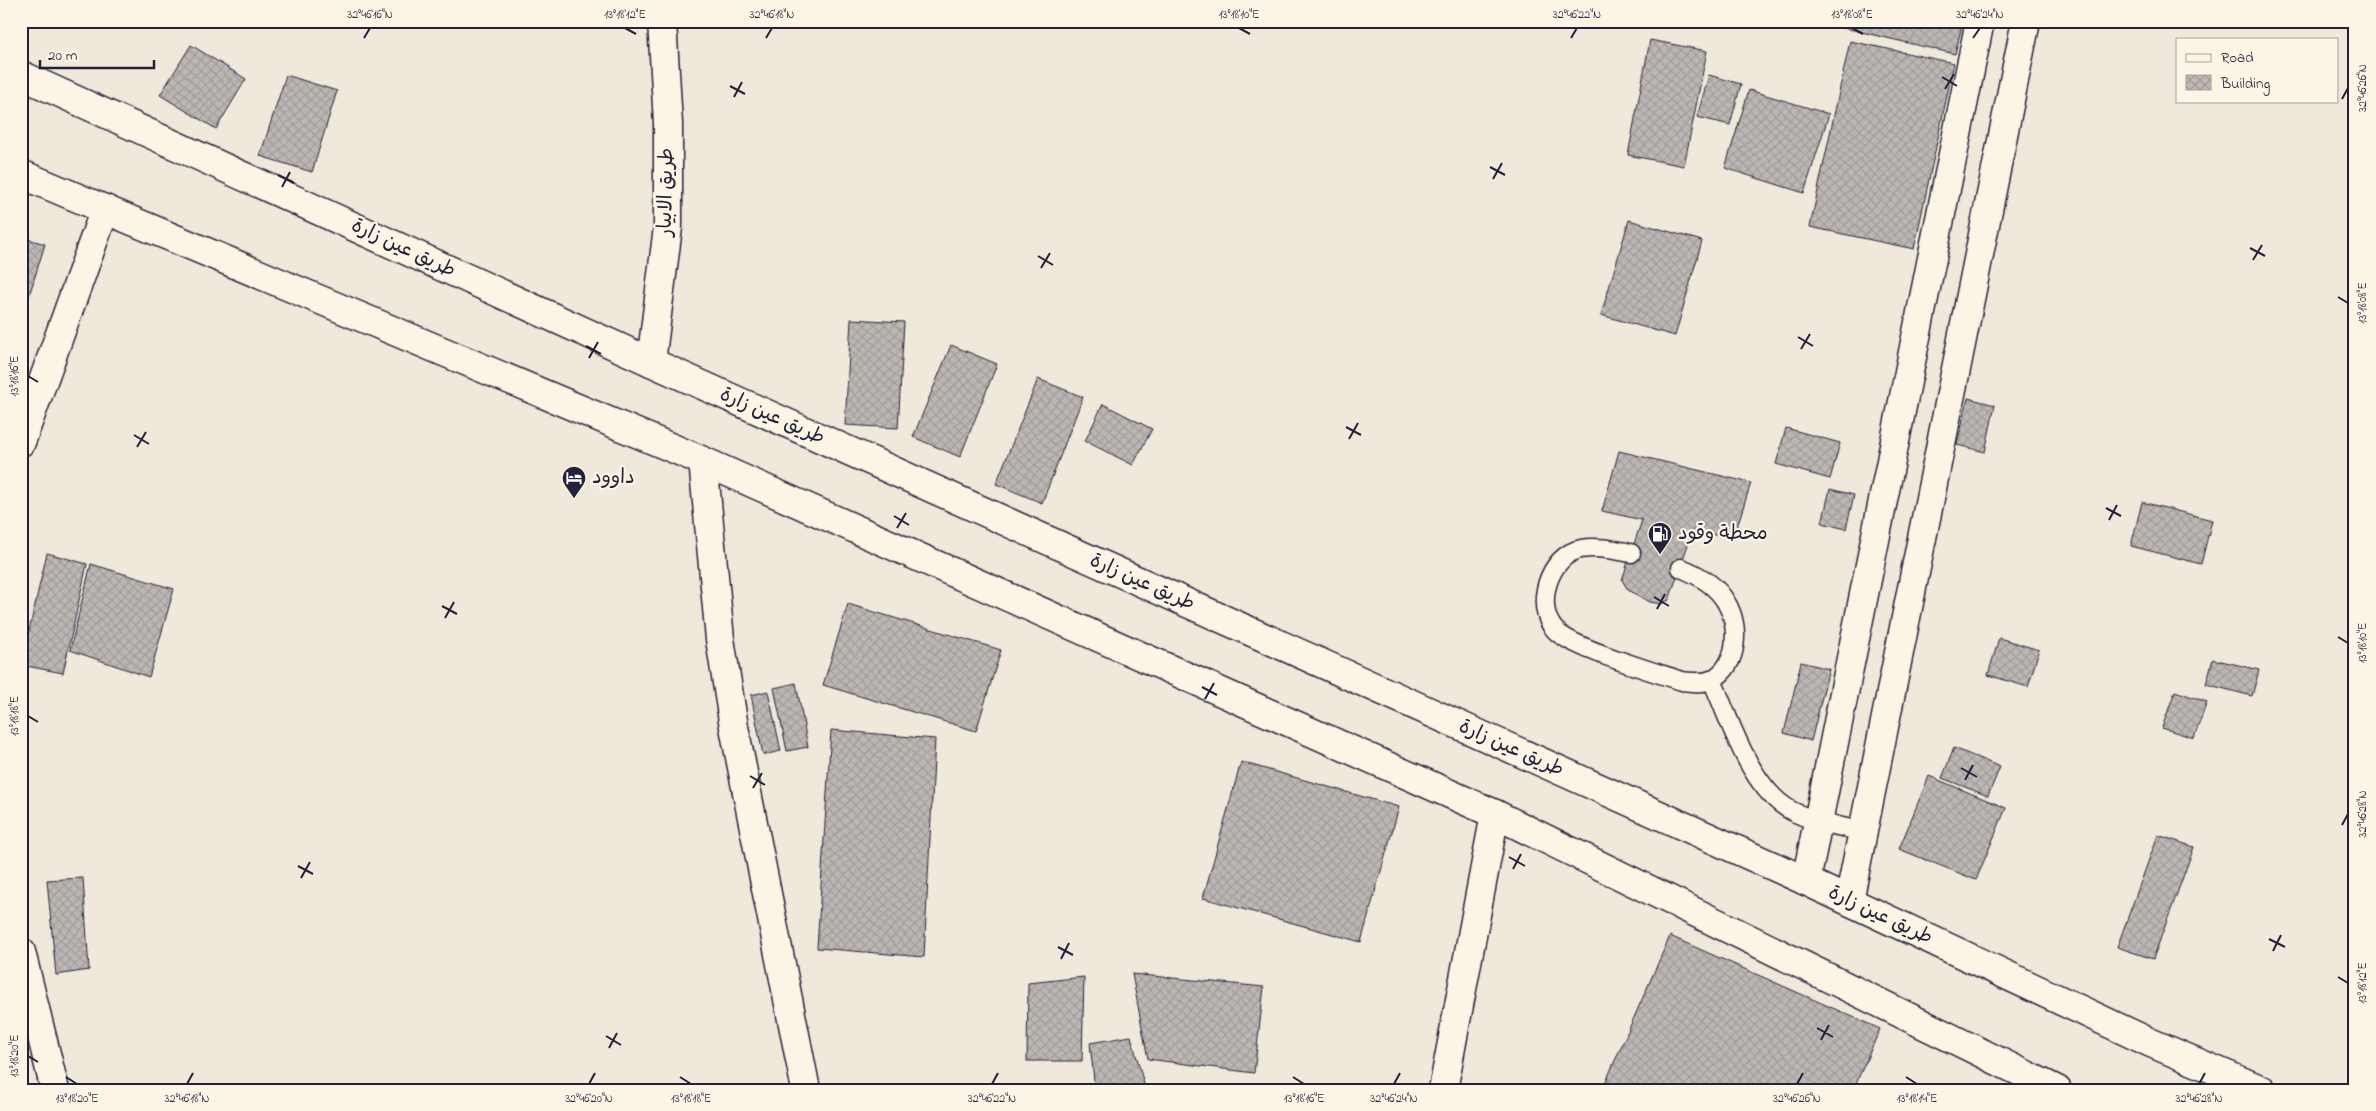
<svg xmlns="http://www.w3.org/2000/svg" width="2376" height="1111" font-family="'Indie Flower','Playpen Sans Arabic',sans-serif">
<style>
.building{fill:url(#building-cross-hatch);stroke:#22223b}
.lines{fill:none;stroke-linecap:round;stroke-linejoin:round}
.service-casing{stroke:#22223b;stroke-width:21}
.minor-casing{stroke:#22223b;stroke-width:31}
.secondary-casing{stroke:#22223b;stroke-width:31}
.primary-casing{stroke:#22223b;stroke-width:31}
.service{stroke:#fcf5e5;stroke-width:18}
.minor{stroke:#fcf5e5;stroke-width:28}
.secondary{stroke:#fcf5e5;stroke-width:28}
.primary{stroke:#fcf5e5;stroke-width:28}
.ticks{fill:none;stroke:#22223b;stroke-width:2}
.labels{text-anchor:middle;dominant-baseline:central;stroke-width:4.5;stroke-linejoin:round;paint-order:stroke}
.street-label{font-size:20px;fill:#22223b;stroke:#fcf5e5}
.poi-label{font-size:20px;fill:#22223b;stroke:#fcf5e5;text-anchor:start}
.neatline{fill:none;stroke:#22223b;stroke-width:2}
.ticks-label{font-size:12px;text-anchor:middle;fill:#22223b}
</style>
<defs>
<pattern id="building-cross-hatch" width="8" height="8" patternUnits="userSpaceOnUse" patternTransform="scale(1.25)"><rect width="8" height="8" fill="#bcb7b3"/><path d="M0 0l8 8M0 8l8-8" fill="none" stroke="#a19d9b"/></pattern>
</defs>
<rect width="100%" height="100%" fill="#efe8db"/>
<filter id="ink" filterUnits="userSpaceOnUse"><feTurbulence type="fractalNoise" baseFrequency=".02" numOctaves="2"/><feDisplacementMap in="SourceGraphic" scale="10" xChannelSelector="R" yChannelSelector="G"/><feConvolveMatrix kernelMatrix="1 2 1 2 8 2 1 2 1" color-interpolation-filters="sRGB"/></filter>
<g filter="url(#ink)">
<g class="building">
<polygon points="1837,21 1963,21 1955,54 1836,26"/>
<polygon points="1650,40 1707,51 1684,166 1628,155"/>
<polygon points="1850,41 1954,63 1914,249 1810,227"/>
<polygon points="191,45 246,79 216,129 160,95"/>
<polygon points="286,75 337,91 312,172 260,156"/>
<polygon points="1709,75 1741,84 1730,125 1697,117"/>
<polygon points="1749,90 1829,114 1804,193 1725,168"/>
<polygon points="1629,220 1702,241 1675,336 1601,315"/>
<polygon points="21,237 45,244 21,322"/>
<polygon points="851,319 904,322 898,428 845,425"/>
<polygon points="951,345 997,364 960,457 913,437"/>
<polygon points="1038,379 1083,397 1042,503 996,484"/>
<polygon points="1968,398 1995,405 1985,452 1957,445"/>
<polygon points="1103,404 1152,429 1133,465 1085,441"/>
<polygon points="1786,428 1840,443 1830,479 1776,464"/>
<polygon points="1619,451 1751,483 1733,539 1693,530 1669,600 1661,604 1650,602 1628,590 1622,580 1642,520 1602,511"/>
<polygon points="1830,489 1854,495 1846,529 1822,523"/>
<polygon points="2142,502 2212,520 2201,564 2131,546"/>
<polygon points="47,553 87,564 63,673 21,665"/>
<polygon points="91,564 174,589 149,677 70,650"/>
<polygon points="848,604 1001,650 976,731 823,685"/>
<polygon points="1999,638 2039,650 2028,687 1988,675"/>
<polygon points="2213,659 2259,670 2252,696 2206,684"/>
<polygon points="1801,662 1829,669 1811,741 1784,733"/>
<polygon points="796,683 808,747 787,751 774,688"/>
<polygon points="768,691 781,751 763,755 751,695"/>
<polygon points="2175,691 2207,702 2194,738 2162,728"/>
<polygon points="831,730 935,739 924,957 817,948"/>
<polygon points="1954,748 2000,767 1988,796 1942,778"/>
<polygon points="1241,762 1399,807 1361,942 1203,898"/>
<polygon points="1929,776 2006,808 1976,880 1899,849"/>
<polygon points="2158,835 2194,847 2153,959 2117,947"/>
<polygon points="83,878 89,970 56,975 47,880"/>
<polygon points="1670,936 1880,1029 1853,1090 1602,1090"/>
<polygon points="1132,974 1264,987 1254,1073 1148,1059"/>
<polygon points="1084,977 1082,1061 1027,1061 1028,983"/>
<polygon points="1131,1036 1145,1088 1215,1090 1095,1090 1090,1043"/>
</g>
<g class="lines">
<defs>
<g id="service">
<path d="M1631 553C1615 550 1597 546 1581 549 1549 555 1533 606 1555 630 1571 648 1655 672 1682 681 1692 682 1704 684 1713 679 1739 664 1740 626 1726 602 1716 585 1699 575 1681 568"/>
<path d="M1712 680C1731 722 1751 793 1796 813 1817 823 1841 826 1863 832"/>
</g>
<g id="minor">
<polyline points="21,442 105,209"/>
<polyline points="703,461 720,639 734,727 806,1090"/>
<polyline points="1806,881 1980,21"/>
<polyline points="1849,901 2026,21"/>
<polyline points="21,952 55,1090"/>
<polyline points="1443,1090 1495,814"/>
</g>
<polyline id="secondary" points="651,362 668,227 668,124 662,21"/>
<g id="primary">
<polyline points="21,75 651,362 1806,881 2149,1042 2262,1090"/>
<polyline points="21,174 703,461 1495,814 2057,1090"/>
</g>
</defs>
<use href="#service" class="service-casing"/>
<use href="#minor" class="minor-casing"/>
<use href="#secondary" class="secondary-casing"/>
<use href="#primary" class="primary-casing"/>
<use href="#service" class="service"/>
<use href="#minor" class="minor"/>
<use href="#secondary" class="secondary"/>
<use href="#primary" class="primary"/>
</g>
</g>
<path class="ticks" d="M625 28 636 34M1239 28 1250 34M1852 28 1863 34M364 38 370 28M766 38 772 28M1571 38 1577 28M1973 38 1980 28M1942 77 1957 86M730 86 745 94M1945 89 1954 74M734 97 742 82M2342 99 2348 88M1490 167 1505 175M278 175 294 183M1493 179 1502 163M282 187 290 172M2250 248 2265 256M1038 256 1053 265M2253 260 2262 245M1041 268 1050 253M2338 297 2348 303M1798 337 1813 346M586 346 601 354M1801 349 1810 334M589 358 598 342M28 376 38 382M1346 427 1361 435M134 435 149 444M1349 439 1358 423M137 447 146 432M2106 508 2121 516M894 516 909 525M2109 520 2117 505M897 528 906 513M1654 597 1669 606M442 606 457 614M1657 609 1665 594M445 618 454 602M2338 637 2348 643M1202 687 1217 695M1205 699 1214 683M28 716 38 722M1961 768 1977 777M750 776 765 785M1965 780 1973 765M753 788 762 773M2342 825 2348 814M1509 857 1525 866M298 866 313 874M1513 869 1521 854M301 878 310 862M2269 939 2285 947M1058 947 1073 955M2273 951 2281 935M1061 959 1069 943M2338 977 2348 983M1817 1028 1833 1037M606 1036 621 1045M1821 1040 1829 1025M609 1048 617 1033M28 1056 38 1062M66 1077 77 1084M680 1077 691 1084M1293 1077 1304 1084M1906 1077 1917 1084M187 1084 193 1073M589 1084 595 1073M992 1084 998 1073M1394 1084 1400 1073M1797 1084 1803 1073M2199 1084 2205 1073"/>
<defs>
<symbol id="hotel-pin" viewBox="-11 -11 22 30"><path d="M0 17L-7.5 6A9.5 9.5 0 1 1 7.5 6Z" fill="#22223b" stroke="#fcf5e5"/><path d="M-6-4.5h1.5V1H6V5H4.5V3h-9V5H-6ZM-4 0a1.8 1.8 0 1 1 3.6 0ZM.5 0V-2.5h3Q6-2.5 6 0Z" fill="#fff"/></symbol>
<symbol id="fuel-pin" viewBox="-11 -11 22 30"><path d="M0 17L-7.5 6A9.5 9.5 0 1 1 7.5 6Z" fill="#22223b" stroke="#fcf5e5"/><path d="M-5.5-6h7V0h2V4h1.3V-2.5L3-4.5l.8-.8L6-3V5H2.5V1h-1V6h-7ZM-4.2-4.7v3.2H.2V-4.7Z" fill="#fff"/></symbol>
</defs>
<g fill-rule="evenodd">
<use href="#hotel-pin" x="560" y="464" width="28" height="38"/>
<use href="#fuel-pin" x="1646" y="520" width="28" height="38"/>
</g>
<g class="labels">
<g class="street-label">
<text transform="translate(667 192) rotate(-89)">طريق الابيار</text>
<text transform="translate(403 249) rotate(25)">طريق عين زارة</text>
<text transform="translate(772 417) rotate(24)">طريق عين زارة</text>
<text transform="translate(1142 583) rotate(24)">طريق عين زارة</text>
<text transform="translate(1511 749) rotate(24)">طريق عين زارة</text>
<text transform="translate(1880 916) rotate(25)">طريق عين زارة</text>
</g>
<g class="poi-label">
<text x="592" y="478">داوود</text>
<text x="1678" y="534">محطة وقود</text>
</g>
</g>
<rect width="2376" height="1111" fill="none" stroke="#fcf5e5" stroke-width="55"/>
<rect x="2176" y="38" width="162" height="65" fill="#fcf5e5" stroke="#a5a1a1"/>
<rect x="2186" y="54" width="25" height="8" fill="#fcf5e5" stroke="#a5a1a1"/>
<text x="2221" y="62" font-size="15" fill="#22223b">Road</text>
<rect x="2186" y="75" width="25" height="15" fill="url(#building-cross-hatch)" stroke="#a5a1a1"/>
<text x="2221" y="88" font-size="15" fill="#22223b">Building</text>
<path d="M40 60v8h114v-8" fill="none" stroke="#22223b" stroke-width="2.5"/>
<text x="48" y="60" font-size="15" fill="#22223b" stroke="#fcf5e5" stroke-width="4" paint-order="stroke">20 m</text>
<rect x="28" y="28" width="2320" height="1056" class="neatline"/>
<g class="ticks-label">
<text x="370" y="18">32°46'16"N</text>
<text x="625" y="18">13°18'12"E</text>
<text x="772" y="18">32°46'18"N</text>
<text x="1239" y="18">13°18'10"E</text>
<text x="1577" y="18">32°46'22"N</text>
<text x="1852" y="18">13°18'08"E</text>
<text x="1980" y="18">32°46'24"N</text>
<text transform="translate(2362 88) rotate(-90)" y="4">32°46'26"N</text>
<text transform="translate(2362 303) rotate(-90)" y="4">13°18'08"E</text>
<text transform="translate(14 376) rotate(-90)" y="4">13°18'16"E</text>
<text transform="translate(2362 643) rotate(-90)" y="4">13°18'10"E</text>
<text transform="translate(14 716) rotate(-90)" y="4">13°18'18"E</text>
<text transform="translate(2362 814) rotate(-90)" y="4">32°46'28"N</text>
<text transform="translate(2362 983) rotate(-90)" y="4">13°18'12"E</text>
<text transform="translate(14 1056) rotate(-90)" y="4">13°18'20"E</text>
<text x="77" y="1102">13°18'20"E</text>
<text x="187" y="1102">32°46'18"N</text>
<text x="589" y="1102">32°46'20"N</text>
<text x="691" y="1102">13°18'18"E</text>
<text x="992" y="1102">32°46'22"N</text>
<text x="1304" y="1102">13°18'16"E</text>
<text x="1394" y="1102">32°46'24"N</text>
<text x="1797" y="1102">32°46'26"N</text>
<text x="1917" y="1102">13°18'14"E</text>
<text x="2199" y="1102">32°46'28"N</text>
</g>
</svg>
